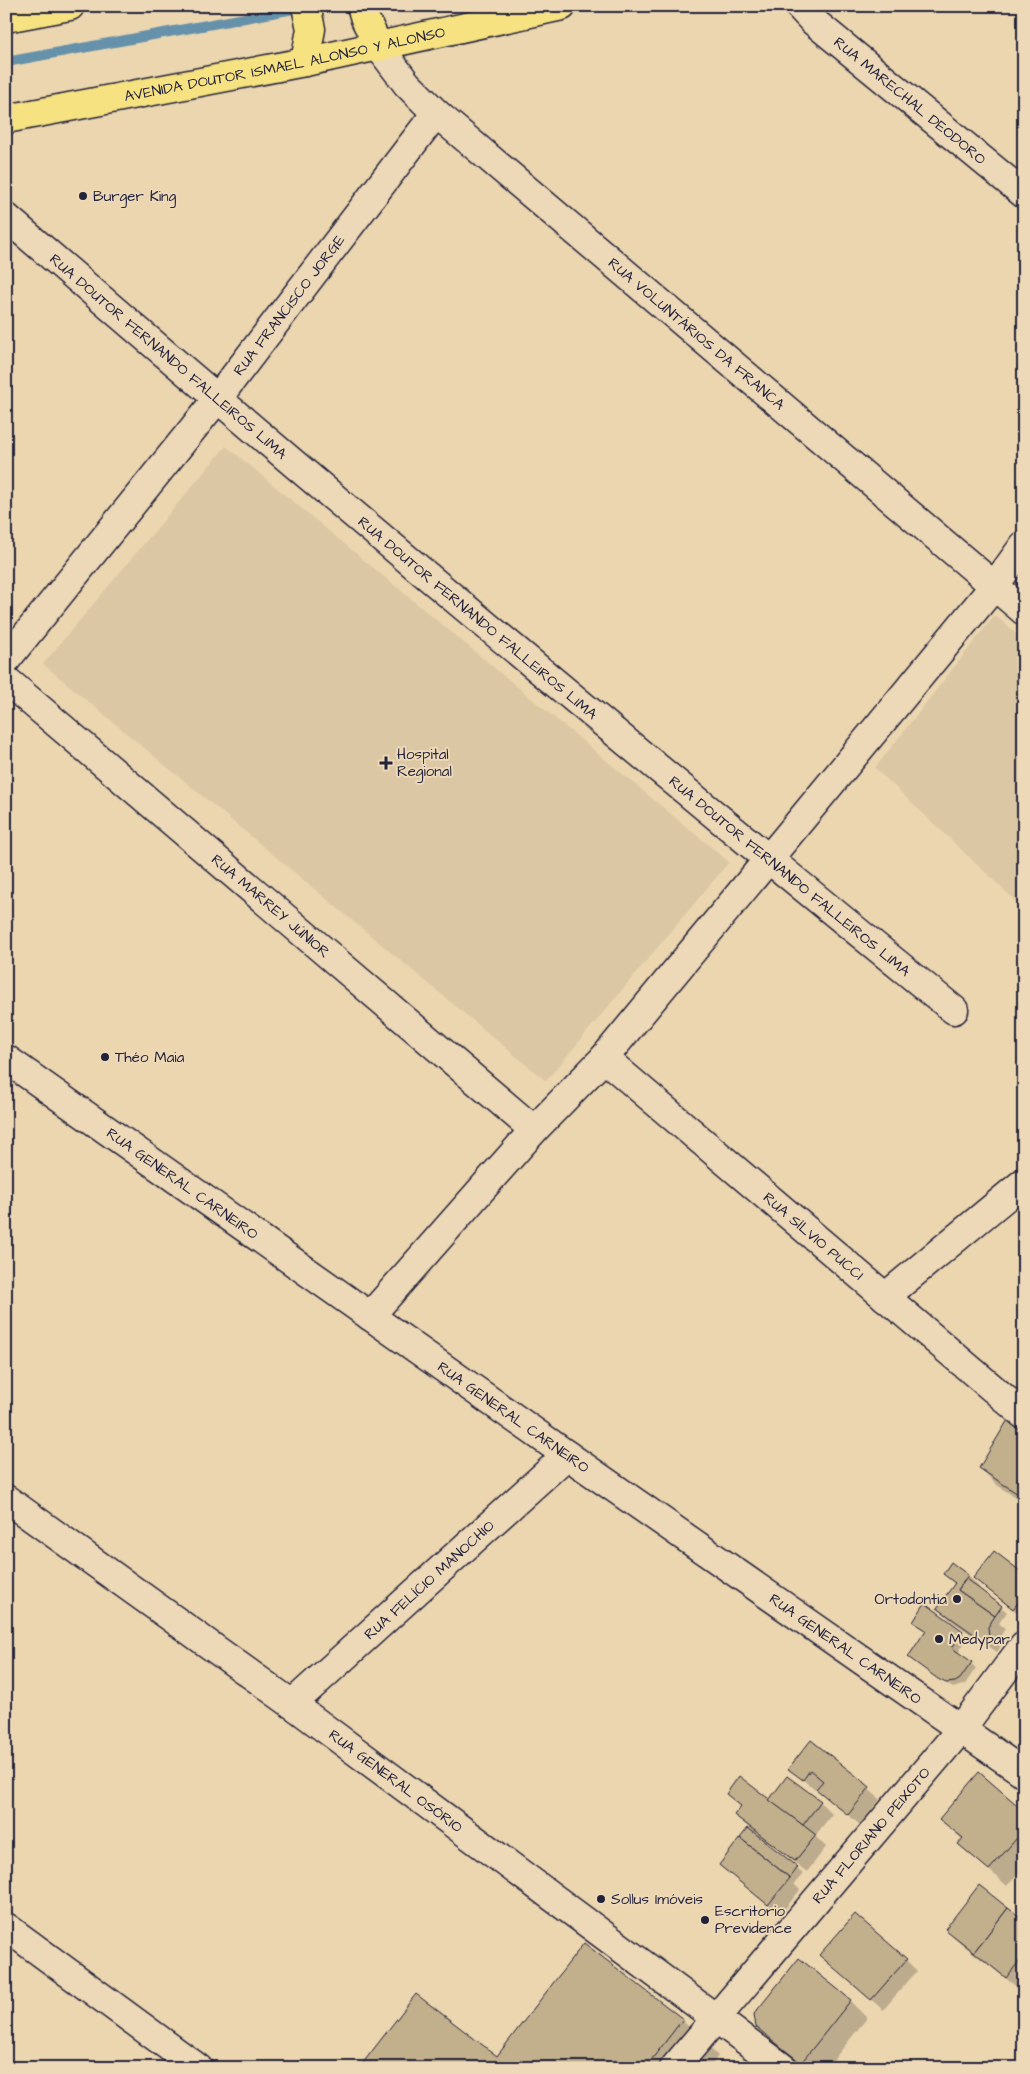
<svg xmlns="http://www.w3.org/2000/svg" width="1030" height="2074" font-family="'Architects Daughter',sans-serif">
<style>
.built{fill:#dbc7a3}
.shadow{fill:#0003}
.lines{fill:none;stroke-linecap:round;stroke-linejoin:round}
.stream{stroke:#6592aa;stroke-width:10}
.building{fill:#c2af8c;stroke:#22223b}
.minor-casing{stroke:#22223b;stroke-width:31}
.major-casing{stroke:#22223b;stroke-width:31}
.minor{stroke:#edd8b7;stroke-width:28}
.major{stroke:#f7e281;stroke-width:28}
.poi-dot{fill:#22223b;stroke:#edd8b7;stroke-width:2}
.labels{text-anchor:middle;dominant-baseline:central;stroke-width:4;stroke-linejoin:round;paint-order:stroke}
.street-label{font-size:15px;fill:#22223b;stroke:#edd8b7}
.poi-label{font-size:15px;fill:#22223b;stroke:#edd8b7;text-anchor:start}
</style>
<rect width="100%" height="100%" fill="#ecd6b0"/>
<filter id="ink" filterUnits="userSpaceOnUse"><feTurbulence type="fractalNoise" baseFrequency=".02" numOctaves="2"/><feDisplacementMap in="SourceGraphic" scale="10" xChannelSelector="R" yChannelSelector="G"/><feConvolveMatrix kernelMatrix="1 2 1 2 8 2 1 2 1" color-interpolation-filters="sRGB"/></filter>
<g filter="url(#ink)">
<g class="built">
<polygon points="226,446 729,862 546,1081 43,664"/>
<polygon points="995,615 1024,641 1024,909 875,768"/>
</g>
<g class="shadow">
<polygon points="1024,1432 1024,1503 997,1485 980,1468"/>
<polygon points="951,1564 968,1576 979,1587 978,1589 1007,1612 999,1623 1005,1629 999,1638 1000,1648 997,1652 950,1620 939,1608 955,1585 945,1574"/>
<polygon points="1024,1575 1024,1608 1019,1614 980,1583"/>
<polygon points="915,1622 962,1632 968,1637 958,1653 976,1668 965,1684 953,1688 915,1662 926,1631"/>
<polygon points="811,1741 880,1799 860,1825 817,1788 815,1790 790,1769"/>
<polygon points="788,1777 820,1802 832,1814 815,1836 826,1847 807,1872 772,1845 770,1847 803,1874 794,1884 800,1890 780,1915 720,1865 749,1828 736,1815 742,1808 727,1794 769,1802"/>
<polygon points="1024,1813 1024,1866 1007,1886 960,1844 963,1840 941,1819"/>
<polygon points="1024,1921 1024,1981 1018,1988 958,1941 946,1929"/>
<polygon points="821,1955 906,1960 917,1971 883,2010"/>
<polygon points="850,2001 867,2018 827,2068 805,2068 775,2044 758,2027"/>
<polygon points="682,2020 718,2056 710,2068 360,2068 497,2058"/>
</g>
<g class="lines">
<polyline class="stream" points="6,62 305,7"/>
</g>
<g class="building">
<polygon points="1009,1418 1024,1430 1024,1498 979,1468"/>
<polygon points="994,1551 1024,1574 1024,1595 1013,1609 973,1578"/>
<polygon points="951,1562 968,1575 958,1590 995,1616 988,1627 989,1636 985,1642 937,1608 955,1583 943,1574"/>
<polygon points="966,1579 1002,1606 995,1616 958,1590"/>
<polygon points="925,1603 963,1631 952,1648 972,1662 960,1679 955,1682 946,1683 938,1679 908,1657 926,1630 913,1622"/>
<polygon points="811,1740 870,1787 848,1815 816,1789 823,1781 810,1770 803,1780 788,1769"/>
<polygon points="979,1772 1024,1811 1024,1830 989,1870 958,1844 963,1838 939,1819"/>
<polygon points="739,1776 816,1835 795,1861 734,1815 741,1806 726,1794"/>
<polygon points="787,1776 821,1801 803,1825 769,1800"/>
<polygon points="748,1828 798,1867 790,1878 740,1838"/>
<polygon points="740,1838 790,1878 768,1905 719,1865"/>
<polygon points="979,1885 1008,1908 974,1952 945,1929"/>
<polygon points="1008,1908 1024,1920 1024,1955 1006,1978 974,1952"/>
<polygon points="855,1914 907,1959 871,2000 819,1955"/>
<polygon points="584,1943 683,2019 645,2068 359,2068 416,1994 497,2056"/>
<polygon points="799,1958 851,2000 801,2063 756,2027 754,2014"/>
</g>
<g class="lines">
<defs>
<g id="minor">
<path id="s1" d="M799 6 813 21 1024 194"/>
<path id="s2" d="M379 47 407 84 436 113 1024 611"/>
<path id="s3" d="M6 217C318 487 634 751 954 1010"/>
<path id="s4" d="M6 660 217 399 436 113"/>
<path id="s5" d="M6 680 534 1130"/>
<path id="s6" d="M604 1058 1024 1415"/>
<path id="s7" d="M6 1059 567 1455 1024 1773"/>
<polyline points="885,1297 1024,1182"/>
<polyline points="370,1316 534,1130 604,1058 995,585 1024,545"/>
<path id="s8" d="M6 1499 292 1704 783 2068"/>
<path id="s9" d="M292 1704 567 1455"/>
<polyline points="6,1927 198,2068"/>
<path id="s10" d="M674 2068 961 1729 1024 1645"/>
</g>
<g id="major">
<polyline points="361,6 365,19 379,47"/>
<polyline points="6,18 70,6"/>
<polyline points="305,62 311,29 306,6"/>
<path id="s11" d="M6 119 305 62 562 6"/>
</g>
</defs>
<use href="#minor" class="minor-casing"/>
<use href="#major" class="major-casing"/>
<use href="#minor" class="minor"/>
<use href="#major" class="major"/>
</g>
</g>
<g class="poi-dot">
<circle cx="83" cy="196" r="5"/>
<path d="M383.5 755.5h5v5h5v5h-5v5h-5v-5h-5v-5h5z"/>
<circle cx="105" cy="1057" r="5"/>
<circle cx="957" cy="1599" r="5"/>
<circle cx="939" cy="1639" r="5"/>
<circle cx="601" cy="1899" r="5"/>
<circle cx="705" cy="1920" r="5"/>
</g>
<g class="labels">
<g class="street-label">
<text stroke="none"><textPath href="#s11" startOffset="284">AVENIDA DOUTOR ISMAEL ALONSO Y ALONSO</textPath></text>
<text stroke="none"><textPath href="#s1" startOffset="146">RUA MARECHAL DEODORO</textPath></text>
<text stroke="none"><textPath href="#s4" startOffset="454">RUA FRANCISCO JORGE</textPath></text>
<text stroke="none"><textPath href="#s2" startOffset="429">RUA VOLUNTÁRIOS DA FRANCA</textPath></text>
<text stroke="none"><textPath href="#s3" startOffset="214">RUA DOUTOR FERNANDO FALLEIROS LIMA</textPath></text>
<text stroke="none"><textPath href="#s3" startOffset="619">RUA DOUTOR FERNANDO FALLEIROS LIMA</textPath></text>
<text stroke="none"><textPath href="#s3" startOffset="1024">RUA DOUTOR FERNANDO FALLEIROS LIMA</textPath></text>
<text stroke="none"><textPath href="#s5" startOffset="348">RUA MARREY JÚNIOR</textPath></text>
<text stroke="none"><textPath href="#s7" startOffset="216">RUA GENERAL CARNEIRO</textPath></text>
<text stroke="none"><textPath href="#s6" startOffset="275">RUA SÍLVIO PUCCI</textPath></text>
<text stroke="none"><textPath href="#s7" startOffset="621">RUA GENERAL CARNEIRO</textPath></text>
<text stroke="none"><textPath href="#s9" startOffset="185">RUA FELÍCIO MANOCHIO</textPath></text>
<text stroke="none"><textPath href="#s7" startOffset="1026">RUA GENERAL CARNEIRO</textPath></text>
<text stroke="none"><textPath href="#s8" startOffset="481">RUA GENERAL OSÓRIO</textPath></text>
<text stroke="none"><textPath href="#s10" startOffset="305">RUA FLORIANO PEIXOTO</textPath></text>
</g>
<g class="poi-label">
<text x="93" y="196">Burger King</text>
<text x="397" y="754">Hospital<tspan x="397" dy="17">Regional</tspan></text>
<text x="115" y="1057">Théo Maia</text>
<text x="947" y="1599" text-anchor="end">Ortodontia</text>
<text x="949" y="1639">Medypar</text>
<text x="611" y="1899">Sollus Imóveis</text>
<text x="715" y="1911">Escritorio<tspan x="715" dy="17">Previdence</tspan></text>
</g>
</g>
<rect width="1030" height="2074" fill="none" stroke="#edd8b7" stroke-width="25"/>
<rect x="12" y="12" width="1005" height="2049" fill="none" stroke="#22223b" stroke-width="2" filter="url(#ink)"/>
</svg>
